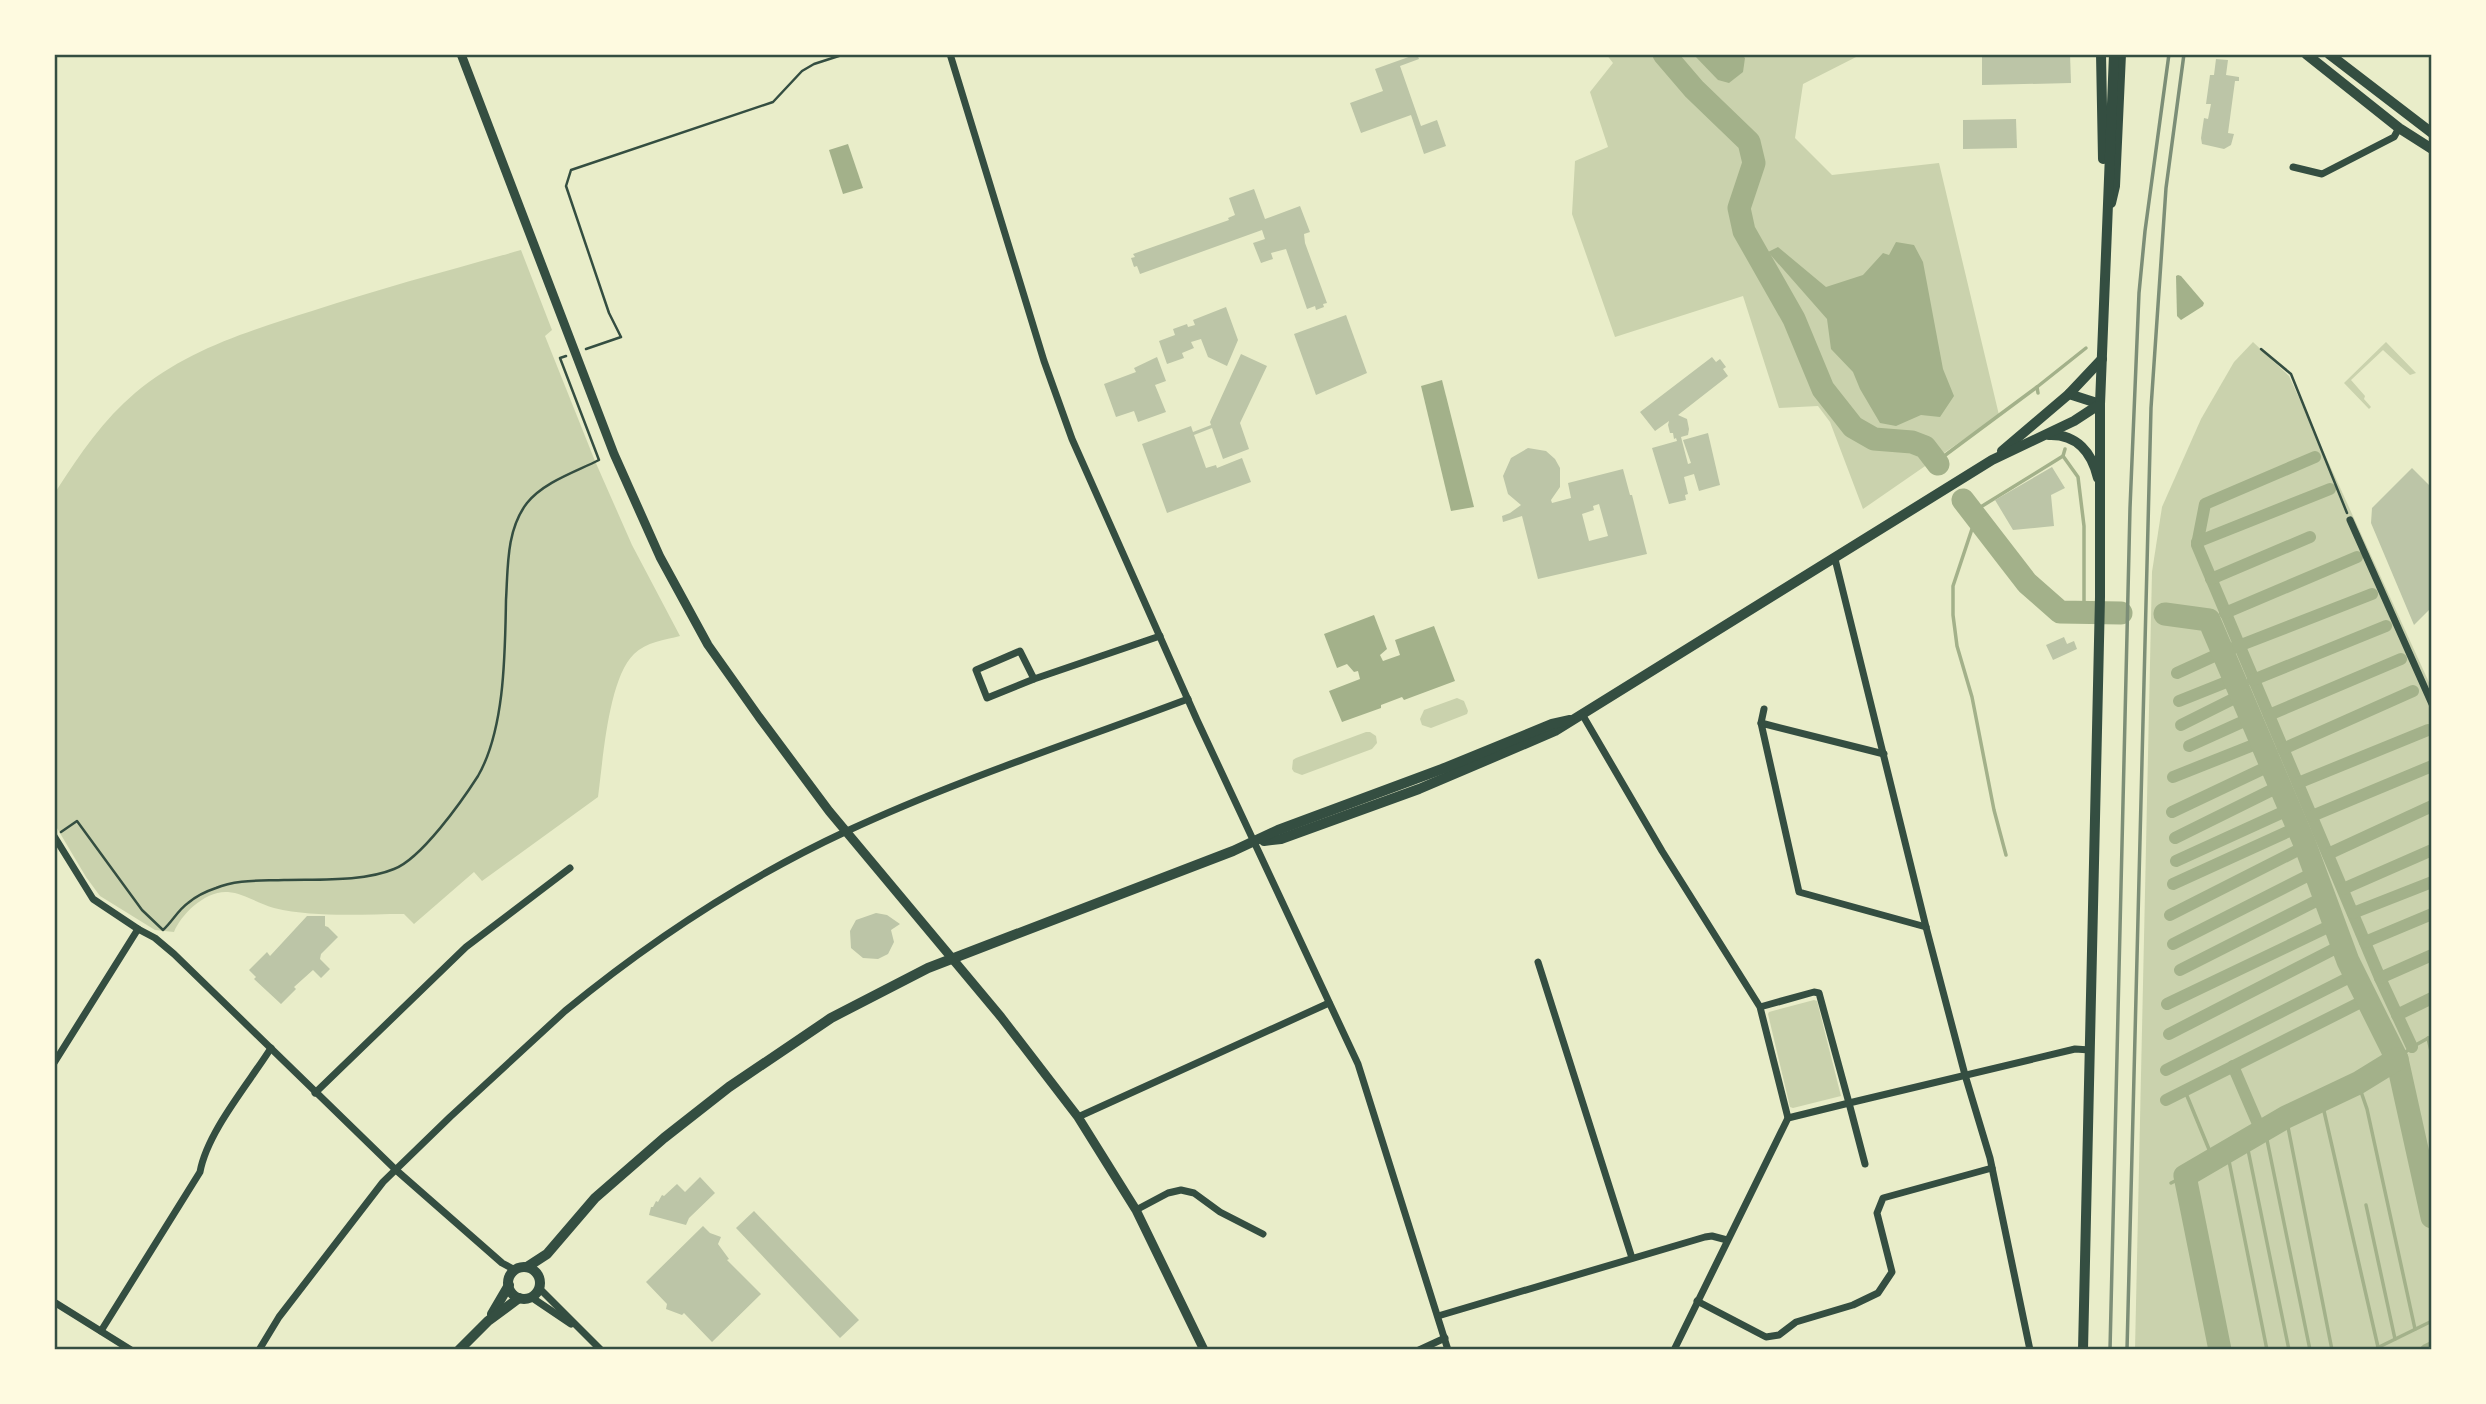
<svg xmlns="http://www.w3.org/2000/svg" width="2486" height="1404" font-family="Overpass,sans-serif">
<style>
.green{fill:#cad2ad}
.water{fill:#a3b18a}
.lines{fill:none;stroke-linecap:round;stroke-linejoin:round}
.stream{stroke:#a3b18a;stroke-width:3.5}
.canal{stroke:#a3b18a;stroke-width:12}
.river{stroke:#a3b18a;stroke-width:23}
.building{fill:#bcc5a7;fill-rule:evenodd}
.path{stroke:#344e41;stroke-width:2.5}
.minor{stroke:#344e41;stroke-width:7}
.tertiary{stroke:#344e41;stroke-width:9}
.secondary{stroke:#344e41;stroke-width:10}
.primary{stroke:#344e41;stroke-width:10}
.rail{stroke:#7c8e77;stroke-width:3.5}
.neatline{fill:none;stroke:#344e41;stroke-width:2.5}
</style>
<rect width="100%" height="100%" fill="#e9edc9"/>
<g class="green">
<polygon points="1606,54 1862,54 1803,84 1795,138 1832,175 1939,163 1999,415 1863,509 1830,422 1818,406 1779,408 1743,296 1615,337 1572,214 1575,161 1608,147 1590,92 1613,63"/>
<path d="M521 250 552 330 545 336 595 461 632 545 680 636C665 640 646 642 634 654 608 679 603 761 598 797L482 881 474 872 414 924 404 914C362 914 316 918 274 908 259 904 243 893 228 892 206 890 181 914 174 932L155 930 100 896 86 877 54 823V494L58 488C80 454 104 419 135 393 186 350 249 331 312 311 381 288 451 270 521 250Z"/>
<polygon points="2253,342 2289,376 2432,689 2432,1350 2135,1350 2152,572 2162,507 2201,419 2234,362"/>
<polygon points="2386,342 2416,373 2410,375 2383,350 2351,380 2365,396 2364,399 2371,407 2369,409 2344,383"/>
<polygon points="1457,698 1464,701 1468,711 1467,714 1431,728 1422,725 1420,719 1424,710"/>
<polygon points="1366,732 1370,732 1376,736 1377,743 1372,749 1302,775 1294,772 1292,769 1293,760 1296,758"/>
<polygon points="1814,1000 1817,1001 1841,1096 1793,1108 1790,1107 1768,1014 1769,1012"/>
</g>
<g class="water">
<polygon points="1693,54 1741,54 1745,58 1743,72 1729,83 1718,80"/>
<polygon points="848,144 863,188 843,194 829,150"/>
<polygon points="1896,242 1914,245 1923,262 1943,369 1954,396 1940,417 1921,415 1896,426 1880,423 1860,389 1853,372 1831,349 1827,319 1768,252 1778,247 1826,287 1863,275 1883,253 1889,255"/>
<polygon points="2178,275 2181,276 2204,303 2203,306 2181,320 2177,316 2176,276"/>
<polygon points="1442,380 1474,507 1451,511 1421,386"/>
<polygon points="1374,615 1387,649 1380,655 1383,661 1400,655 1395,640 1434,626 1455,681 1404,700 1402,697 1381,705 1381,708 1342,722 1329,691 1360,679 1358,671 1354,672 1347,664 1337,668 1324,634"/>
</g>
<g class="lines">
<g class="stream">
<polyline points="2037,387 2086,348"/>
<polyline points="2065,449 2063,456 2078,477 2084,526 2084,613"/>
<polyline points="1936,462 2037,387 2038,393"/>
<polyline points="2006,855 1994,810 1972,697 1957,646 1953,615 1953,586 1979,508 2063,456"/>
<polyline points="2428,1038 2432,1055"/>
<polyline points="2397,1059 2412,1047 2432,1036"/>
<polyline points="2358,1083 2367,1109 2415,1329"/>
<polyline points="2185,1091 2213,1159"/>
<polyline points="2321,1098 2378,1347"/>
<polyline points="2286,1117 2332,1350"/>
<polyline points="2265,1130 2310,1350"/>
<polyline points="2246,1140 2289,1350"/>
<polyline points="2227,1151 2267,1350"/>
<polyline points="2171,1183 2185,1176"/>
<polyline points="2366,1205 2395,1339"/>
<polyline points="2373,1350 2432,1321"/>
</g>
<g class="canal">
<polyline points="2315,457 2205,504 2197,545 2380,978 2412,1047"/>
<polyline points="2197,542 2330,489"/>
<polyline points="2211,579 2310,537"/>
<polyline points="2225,613 2357,557"/>
<polyline points="2177,673 2223,652 2372,594"/>
<polyline points="2253,680 2386,626"/>
<polyline points="2179,701 2234,679"/>
<polyline points="2269,715 2401,659"/>
<polyline points="2181,725 2241,695"/>
<polyline points="2189,746 2251,718"/>
<polyline points="2283,749 2413,691"/>
<polyline points="2173,777 2261,742"/>
<polyline points="2298,783 2428,730"/>
<polyline points="2172,812 2271,765"/>
<polyline points="2312,816 2432,766"/>
<polyline points="2175,838 2280,786"/>
<polyline points="2328,854 2432,806"/>
<polyline points="2176,861 2290,809"/>
<polyline points="2173,884 2298,827"/>
<polyline points="2343,889 2432,850"/>
<polyline points="2353,913 2432,882"/>
<polyline points="2170,915 2306,846"/>
<polyline points="2365,942 2432,914"/>
<polyline points="2173,944 2315,872"/>
<polyline points="2180,970 2324,897"/>
<polyline points="2380,978 2432,955"/>
<polyline points="2167,1004 2334,924"/>
<polyline points="2397,1015 2432,998"/>
<polyline points="2169,1034 2342,945"/>
<polyline points="2233,1066 2261,1131"/>
<polyline points="2166,1070 2354,975"/>
<polyline points="2166,1100 2367,999"/>
<polyline points="2426,1350 2432,1347"/>
</g>
<g class="river">
<polyline points="1664,54 1694,89 1749,142 1754,163 1739,208 1744,231 1794,319 1823,389 1853,427 1874,439 1912,442 1925,447 1938,464"/>
<polyline points="1963,500 2027,583 2060,612 2121,613"/>
<polyline points="2165,614 2209,620 2304,842 2348,961 2397,1059 2432,1217"/>
<polyline points="2220,1350 2185,1176 2286,1117 2358,1083 2397,1059"/>
</g>
</g>
<g class="building">
<polygon points="1417,54 1419,59 1400,66 1421,126 1437,120 1446,146 1424,154 1411,115 1361,133 1350,103 1383,91 1375,69"/>
<polygon points="1982,54 2070,54 2071,83 1982,85"/>
<polygon points="2216,59 2228,60 2226,75 2239,77 2239,81 2235,81 2228,133 2234,134 2231,145 2224,149 2202,144 2201,138 2204,118 2208,119 2211,104 2206,104 2210,75 2214,75"/>
<polygon points="2016,119 2017,148 1963,149 1963,120"/>
<polygon points="1254,189 1265,219 1300,206 1310,232 1304,234 1305,243 1327,303 1323,304 1324,307 1316,310 1315,306 1307,309 1286,249 1271,253 1273,259 1261,263 1253,243 1265,239 1262,230 1140,274 1137,266 1134,267 1131,258 1135,257 1133,254 1229,220 1228,218 1235,215 1229,198"/>
<polygon points="1226,307 1238,340 1227,366 1208,357 1201,339 1191,342 1194,348 1182,353 1184,358 1167,364 1159,341 1175,335 1173,329 1187,324 1188,327 1195,325 1193,320"/>
<polygon points="1346,315 1367,373 1316,395 1294,334"/>
<polygon points="1241,354 1267,366 1240,423 1249,449 1223,459 1212,428 1194,435 1206,468 1216,465 1217,468 1242,458 1251,482 1167,513 1142,444 1191,426 1193,432 1211,425 1210,422"/>
<polygon points="1157,357 1166,381 1155,385 1166,412 1138,422 1134,411 1116,417 1104,384 1136,372 1134,368"/>
<polygon points="1712,357 1716,362 1720,359 1726,367 1723,369 1728,376 1678,415 1687,419 1689,429 1688,435 1681,437 1688,464 1691,463 1683,440 1708,433 1720,485 1699,491 1694,474 1684,477 1688,494 1685,495 1686,500 1669,504 1652,448 1677,441 1676,438 1674,439 1673,433 1670,433 1668,425 1669,421 1655,431 1640,412"/>
<path d="M1528 448 1546 451 1555 459 1560 468V487L1551 500 1552 503 1571 498 1568 483 1623 469 1630 495H1632L1647 554 1538 579 1522 516 1503 522 1502 516 1510 513 1521 505 1508 494 1503 476 1511 458ZM1599 504 1608 536 1589 541 1582 514 1594 510 1593 506Z"/>
<polygon points="2052,467 2065,488 2051,495 2054,526 2013,530 1995,500"/>
<polygon points="2412,468 2432,488 2432,610 2430,609 2414,625 2371,523 2372,508"/>
<polygon points="2064,637 2067,644 2074,641 2077,649 2053,660 2046,645"/>
<polygon points="876,913 887,915 900,924 891,930 894,942 888,954 878,959 863,958 851,948 850,931 856,920"/>
<polygon points="307,916 325,916 325,926 328,927 338,937 321,954 320,959 330,969 321,978 313,970 294,987 296,989 281,1004 254,979 256,977 249,970 267,952 270,956"/>
<polygon points="700,1177 715,1193 689,1218 686,1225 649,1215 651,1207 653,1207 656,1201 658,1202 662,1195 664,1196 677,1184 685,1192"/>
<polygon points="754,1211 859,1320 840,1338 736,1228"/>
<polygon points="703,1226 710,1233 721,1237 718,1244 729,1259 727,1260 761,1294 712,1342 684,1313 682,1315 666,1309 667,1304 646,1282"/>
</g>
<g class="lines">
<g class="path">
<polyline points="586,349 621,337 609,313 566,186 571,170 773,102 802,71 814,64 845,54"/>
<polyline points="2261,349 2291,374 2347,513"/>
<path d="M61 832 77 821 142 910 163 930C172 922 178 910 188 903 195 897 207 891 216 888 236 879 262 881 284 880 317 879 363 882 394 869 421 859 462 801 478 776 505 729 505 653 506 600 508 568 506 530 527 503 544 482 575 472 599 460L560 358 566 356"/>
</g>
<g class="minor">
<polyline points="950,54 1044,361 1072,439 1197,720 1358,1064 1448,1350"/>
<polyline points="2293,167 2322,174 2394,137 2399,128"/>
<polyline points="2350,520 2432,704"/>
<polyline points="1835,559 1926,927 1965,1075 1990,1158 2030,1350"/>
<polyline points="1034,679 1020,651 976,670 987,698 1034,679 1160,636"/>
<polyline points="1582,714 1662,851 1760,1007 1788,1118 1849,1103 1819,993 1814,992 1760,1007"/>
<polyline points="1761,723 1764,709"/>
<polyline points="1884,754 1761,723 1799,892 1926,927"/>
<polyline points="54,836 93,899 138,929"/>
<polyline points="1538,962 1632,1258"/>
<polyline points="54,1063 138,929 155,938 174,954 396,1170 502,1263 515,1270"/>
<polyline points="315,1093 466,947 570,868"/>
<polyline points="1078,1117 1329,1003"/>
<polyline points="1865,1164 1849,1103 2075,1049 2090,1050"/>
<polyline points="1136,1210 1168,1193 1181,1190 1194,1193 1220,1212 1263,1234"/>
<polyline points="539,1288 601,1350"/>
<polyline points="531,1297 571,1324"/>
<polyline points="1697,1301 1766,1337 1779,1335 1796,1322 1853,1305 1878,1293 1892,1272 1877,1213 1883,1198 1992,1168"/>
<polyline points="54,1302 131,1350"/>
<polyline points="1438,1316 1705,1237 1712,1236 1727,1240"/>
<path d="M101 1331 200 1172C207 1132 249 1083 271 1048"/>
<path d="M259 1350 279 1317 383 1182 450 1117 565 1011C650 941 746 878 847 831 957 780 1074 742 1188 699"/>
<polyline points="1419,1350 1445,1338"/>
<polyline points="1674,1350 1788,1118"/>
</g>
<polyline class="tertiary" points="461,54 614,454 660,557 708,645 759,717 829,811 1001,1017 1078,1117 1136,1210 1204,1350"/>
<g class="secondary">
<polyline points="2306,54 2399,128 2432,149"/>
<polyline points="2329,54 2432,133"/>
<polyline points="2111,203 2115,186 2121,54"/>
<polyline points="2069,394 2100,404"/>
<path d="M2049 435C2077 434 2092 453 2098 478"/>
<polyline points="2002,451 2069,394 2102,359"/>
<polyline points="1264,841 1281,839 1419,789 1555,731 1992,460 2074,421 2100,404"/>
<polyline points="527,1267 547,1254 595,1198 664,1138 729,1087 831,1018 928,968 1233,851 1278,830 1442,769 1552,724 1570,720"/>
<circle cx="524" cy="1283" r="16"/>
<polyline points="492,1314 509,1285"/>
<polyline points="459,1350 488,1321 519,1298"/>
</g>
<g class="primary">
<polyline points="2101,54 2103,159"/>
<polyline points="2083,1350 2100,597 2100,404 2114,54"/>
</g>
<g class="rail">
<polyline points="2110,1350 2130,508 2139,293 2145,231 2169,54"/>
<polyline points="2127,1350 2151,408 2166,188 2184,54"/>
</g>
</g>
<rect width="2486" height="1404" fill="none" stroke="#fefae0" stroke-width="112"/>
<rect x="56" y="56" width="2374" height="1292" class="neatline"/>
</svg>
